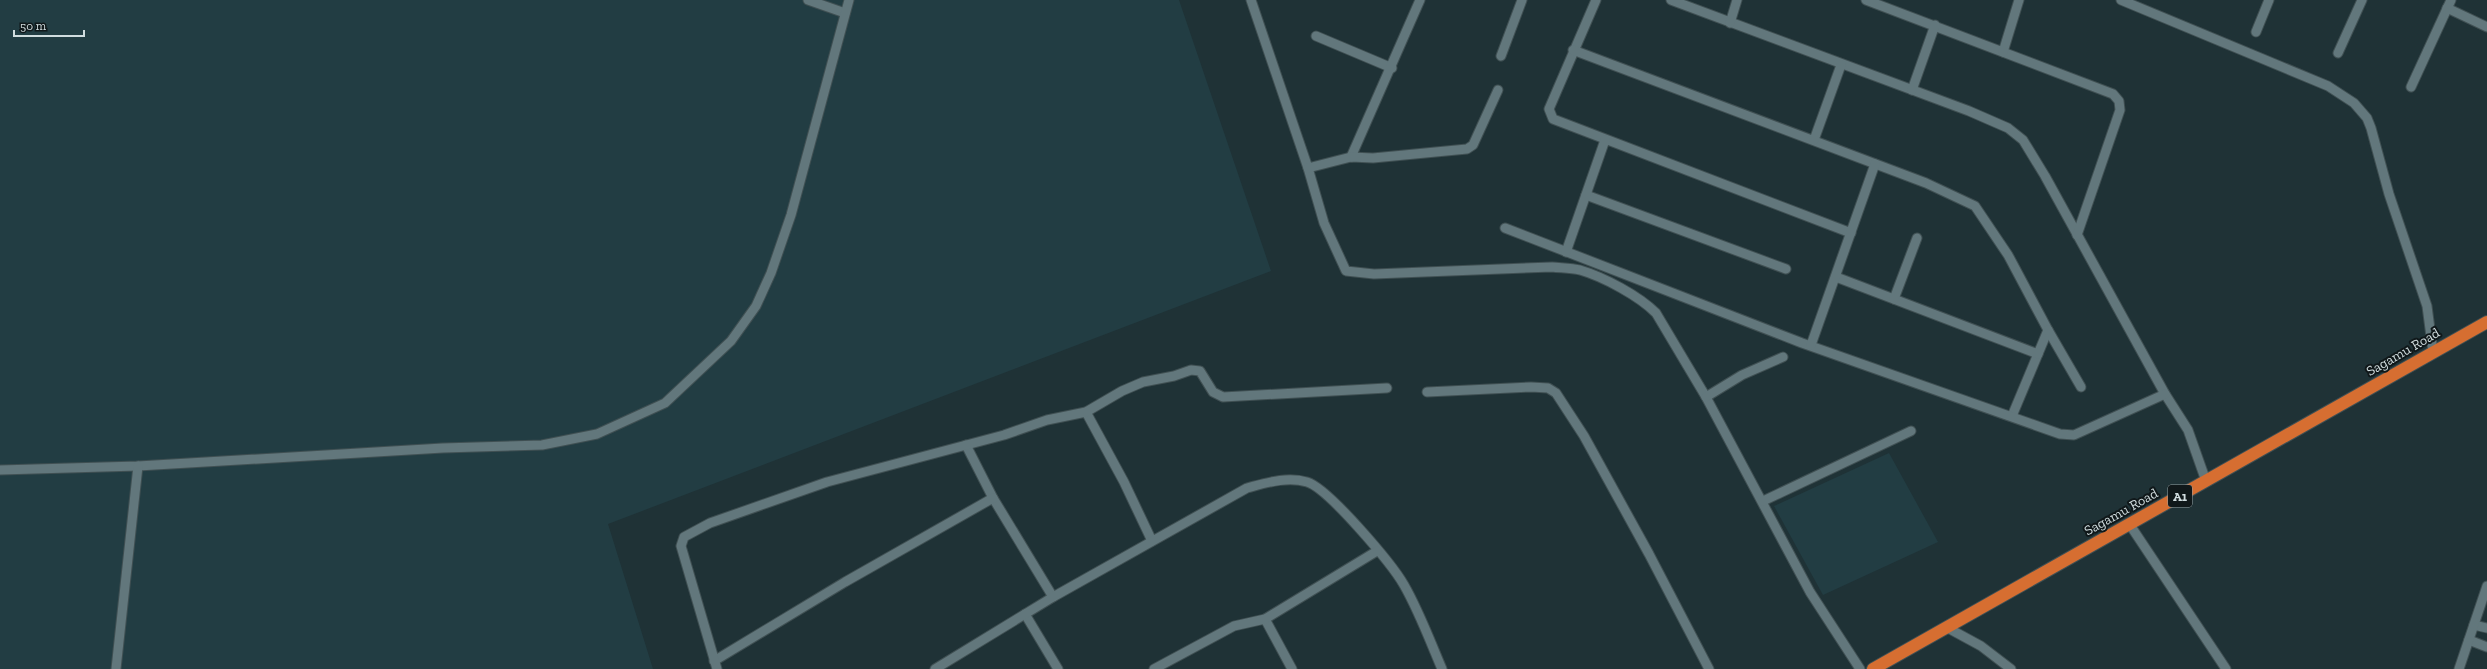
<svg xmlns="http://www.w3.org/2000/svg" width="2487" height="669" font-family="'Zilla Slab',serif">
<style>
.built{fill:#223d43}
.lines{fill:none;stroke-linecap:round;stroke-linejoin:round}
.street-casing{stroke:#405053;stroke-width:11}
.highway-casing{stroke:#405053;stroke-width:14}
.street{stroke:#62777c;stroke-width:9}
.highway{stroke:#d66e31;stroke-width:12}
.labels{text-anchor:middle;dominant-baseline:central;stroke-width:4;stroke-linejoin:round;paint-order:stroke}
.shield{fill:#10181a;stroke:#97a2a4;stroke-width:1}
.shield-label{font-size:13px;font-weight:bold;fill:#d1dddf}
.street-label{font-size:14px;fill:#d1dddf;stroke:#10181a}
</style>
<rect width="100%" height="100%" fill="#1f3236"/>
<g class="built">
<polygon points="0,0 1179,0 1271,271 608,524 653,669 0,669"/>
<polygon points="1889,453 1938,542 1823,595 1774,506"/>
</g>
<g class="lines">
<defs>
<g id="street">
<polyline points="808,0 845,13"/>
<path d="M1251 0 1308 168 1324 223 1346 271 1374 274 1552 267C1561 268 1571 268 1580 270 1604 277 1639 296 1656 313L1706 397 1810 592 1860 669"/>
<polyline points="1596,0 1549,109 1553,119 1851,233"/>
<polyline points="1671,0 1969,111 2008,128 2023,140 2045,176 2165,394 2188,430 2206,481"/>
<polyline points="1866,0 2113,94 2119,101 2120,110 2077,235"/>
<polyline points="2121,0 2328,86 2354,103 2367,118 2371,128 2389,194 2427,306 2433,352"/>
<polyline points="2447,8 2487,27"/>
<polyline points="1730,23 1737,0"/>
<polyline points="2256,32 2269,0"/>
<polyline points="1316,36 1392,68"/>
<polyline points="1573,50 1926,183 1975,206 2008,255 2048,330 2012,416"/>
<polyline points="2003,52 2019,0"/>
<polyline points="2338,53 2362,0"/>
<polyline points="1501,56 1522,0"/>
<polyline points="2411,87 2451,0"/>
<polyline points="1912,90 1935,25"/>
<polyline points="1814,140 1841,65"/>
<polyline points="1351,157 1420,0"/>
<polyline points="1308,168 1351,157 1373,158 1467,149 1473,145 1498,90"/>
<polyline points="1586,195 1786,269"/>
<polyline points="1505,228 1802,343 2060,434 2074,435 2165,394"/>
<polyline points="1566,252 1605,140"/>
<polyline points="1836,277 2038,354"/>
<polyline points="1894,299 1917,238"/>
<polyline points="2048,330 2081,387"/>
<polyline points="1811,345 1875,164"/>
<polyline points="1427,392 1531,387 1548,388 1556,393 1584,436 1649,554 1709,669"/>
<polyline points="1706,397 1742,375 1783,357"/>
<polyline points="1086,412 1124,482 1152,541"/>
<polyline points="966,445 993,498 1053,597"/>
<polyline points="0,470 138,466 443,448 542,445 597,434 665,403 731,341 756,306 771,273 791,215 849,0"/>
<polyline points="1763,501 1911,431"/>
<polyline points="2130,525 2226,669"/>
<polyline points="1025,614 1058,669"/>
<polyline points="1265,619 1292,669"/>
<polyline points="2474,625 2487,628"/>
<polyline points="1946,627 1981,646 2011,669"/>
<polyline points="2469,640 2487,647"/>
<polyline points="714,661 845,582 993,498"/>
<polyline points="116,669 138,466"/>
<polyline points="717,669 681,546 684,537 710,523 827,482 1004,435 1047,420 1086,412 1122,391 1143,382 1174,376 1191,370 1200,371 1213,392 1223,397 1387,388"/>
<path d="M935 669 1053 597 1247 488C1266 483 1287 476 1307 482 1328 488 1392 564 1404 585 1419 611 1430 641 1442 669"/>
<polyline points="1154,669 1234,626 1265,619 1377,551"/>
<polyline points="2459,669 2487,586"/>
</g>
<polyline id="highway" points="1873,669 2487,322"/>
</defs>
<use href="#street" class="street-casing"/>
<use href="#highway" class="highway-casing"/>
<use href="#street" class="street"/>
<use href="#highway" class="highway"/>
</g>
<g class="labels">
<rect class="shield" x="2168" y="485" width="24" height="22" rx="3"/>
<g class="shield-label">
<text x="2180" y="496">A1</text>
</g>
<g class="street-label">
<text transform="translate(2403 352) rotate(-30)">Sagamu Road</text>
<text transform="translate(2121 512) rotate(-29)">Sagamu Road</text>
</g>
</g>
<path d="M14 30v6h70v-6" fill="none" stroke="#d1dddf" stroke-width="2"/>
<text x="20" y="30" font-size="12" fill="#d1dddf" stroke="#10181a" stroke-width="3" paint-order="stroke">50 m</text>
</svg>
